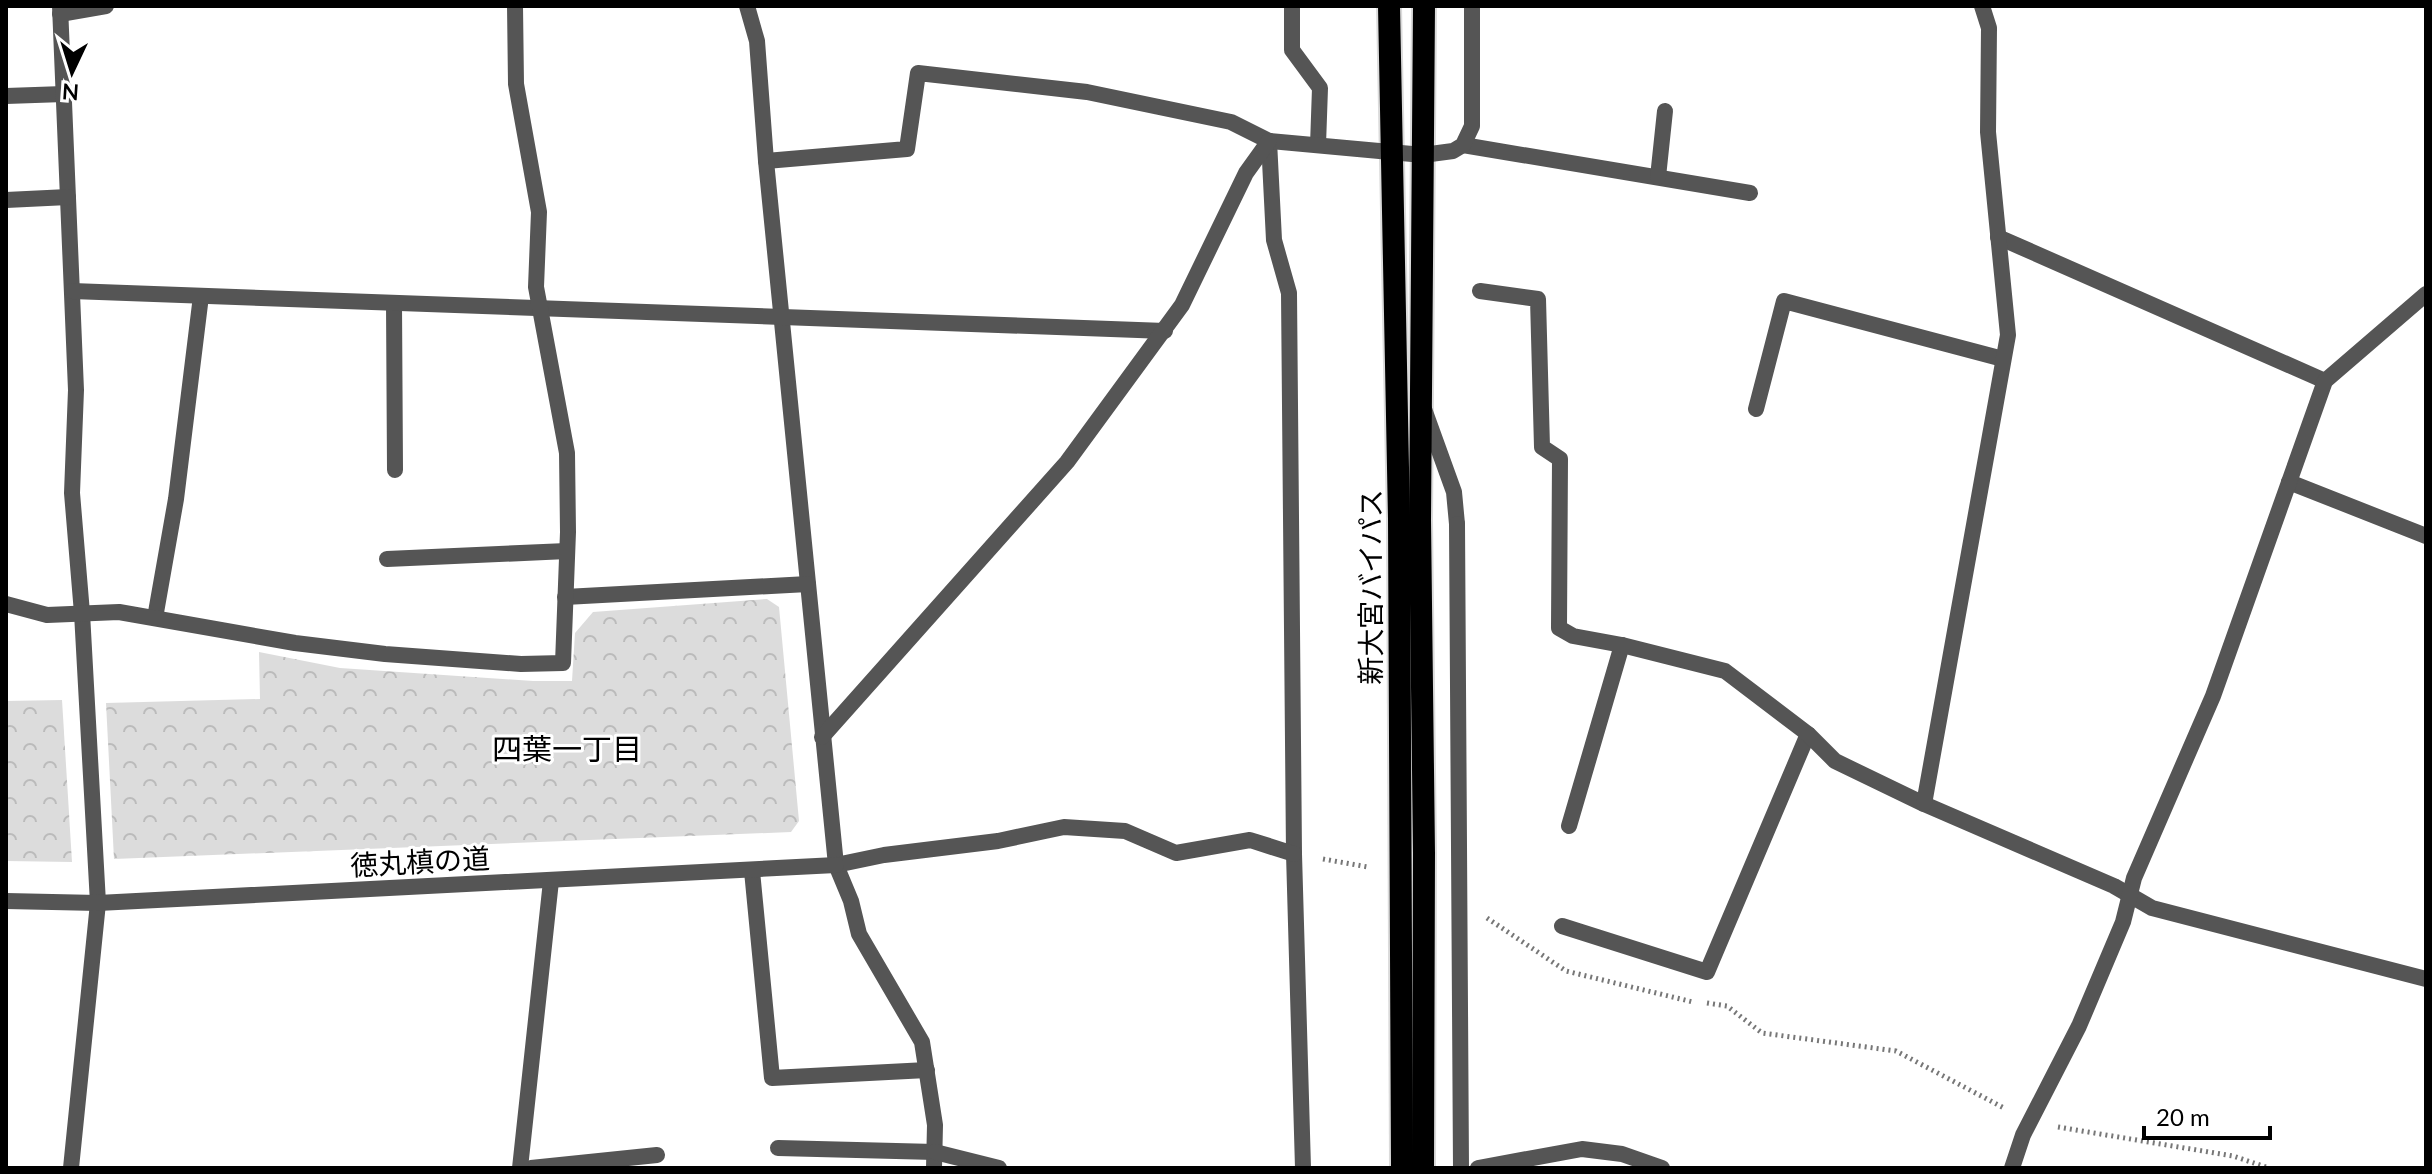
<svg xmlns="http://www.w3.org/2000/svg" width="2432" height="1174" font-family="Lato,'Noto Sans JP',sans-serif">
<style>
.forest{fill:url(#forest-crowns)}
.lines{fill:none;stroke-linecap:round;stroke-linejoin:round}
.trunk-casing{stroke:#dbdbdb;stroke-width:26}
.path{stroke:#777;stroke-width:5;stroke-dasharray:2 4;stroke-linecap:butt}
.service{stroke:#555;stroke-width:16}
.minor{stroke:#555;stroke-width:16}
.tertiary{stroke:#555;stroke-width:16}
.trunk{stroke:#000;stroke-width:22}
.trunk-bridge-casing{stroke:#dbdbdb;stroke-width:26;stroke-linecap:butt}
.minor-bridge{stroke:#555;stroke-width:16}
.trunk-bridge{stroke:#000;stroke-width:22}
.labels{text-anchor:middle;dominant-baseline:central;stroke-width:6;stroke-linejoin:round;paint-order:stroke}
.street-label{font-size:28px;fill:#000;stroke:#fff}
.neighbourhood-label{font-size:30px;fill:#000;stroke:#fff}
</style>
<defs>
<pattern id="forest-crowns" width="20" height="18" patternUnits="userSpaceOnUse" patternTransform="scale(2)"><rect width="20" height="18" fill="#dcdcdc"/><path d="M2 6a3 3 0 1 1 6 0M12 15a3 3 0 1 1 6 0" fill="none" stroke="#bbb"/></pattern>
</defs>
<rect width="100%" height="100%" fill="#fff"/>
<g class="forest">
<polygon points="767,599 779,607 799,821 791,832 114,859 106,703 260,699 259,652 340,668 533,681 572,681 575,633 593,612"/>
<polygon points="62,700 72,862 6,861 6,701"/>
</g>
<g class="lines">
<defs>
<g id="trunk">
<polyline points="1389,6 1399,519"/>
<polyline points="1420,520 1424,6"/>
</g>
</defs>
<use href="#trunk" class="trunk-casing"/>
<g class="path">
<polyline points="1323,859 1368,867"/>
<polyline points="1487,918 1566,971 1693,1002"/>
<polyline points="1707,1003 1727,1006 1762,1033 1896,1051 2004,1108"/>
<polyline points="2058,1127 2233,1156 2269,1168"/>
</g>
<g class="service">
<polyline points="6,96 64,94"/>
<polyline points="1463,145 1750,193"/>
<polyline points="766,161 907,149 918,73 1087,92 1231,122 1269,141"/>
<polyline points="1658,177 1665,111"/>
<polyline points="394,303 395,470"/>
<polyline points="387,559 567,551"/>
<polyline points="155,618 176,499 201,296"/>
<polyline points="1569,826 1622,645"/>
<polyline points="752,871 772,1078 927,1070"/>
<polyline points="1562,926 1707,972 1808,734"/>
<polyline points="778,1148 935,1152"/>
<polyline points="531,1168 657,1155"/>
</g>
<g class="minor">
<polyline points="60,6 76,390 72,493 82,613 98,903 71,1168"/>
<polyline points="747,6 757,41 766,161 836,865 851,901 859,934 922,1042 935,1125 934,1168"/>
<polyline points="1292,6 1292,50 1320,88 1318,145"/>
<polyline points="60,14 106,6"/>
<polyline points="1269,141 1274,240 1289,293 1294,854 1303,1168"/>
<polyline points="1269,141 1423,155 1453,151 1463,145 1472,126 1472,6"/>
<polyline points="6,200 68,197"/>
<polyline points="1998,237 2325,381"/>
<polyline points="72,291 1165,331"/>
<polyline points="1480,291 1538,299 1542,447 1560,459 1559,628 1573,636 1622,645 1725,671 1808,734 1835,761 1924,804 2114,886 2152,908 2426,979"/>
<polyline points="1424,409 1454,492 1457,524"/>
<polyline points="1756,409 1784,301 2003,359"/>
<polyline points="2289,482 2426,536"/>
<polyline points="565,597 808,584"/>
<polyline points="6,604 47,615 119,612 295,643 385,654 521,664 563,663 568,532 567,453 536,287 539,212 516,84 515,6"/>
<polyline points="822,737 1067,462 1182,305 1246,173 1269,141"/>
<polyline points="1924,804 2008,335 1988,132 1989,28 1982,6"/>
<polyline points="836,865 884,855 998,841 1064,827 1125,831 1176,853 1250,840 1294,854"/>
<polyline points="935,1152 999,1168"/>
<polyline points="520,1168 551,881"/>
<polyline points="1478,1168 1582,1149 1622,1154 1662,1168"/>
<polyline points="2012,1168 2023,1135 2079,1026 2123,922 2134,878 2213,696 2325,381 2426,294"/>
</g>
<polyline class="tertiary" points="6,901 98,903 836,865"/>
<use href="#trunk" class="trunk"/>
<defs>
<g id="trunk-bridge">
<polyline points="1399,519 1402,1168"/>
<polyline points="1420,520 1424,853 1423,1168"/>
</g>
</defs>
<use href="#trunk-bridge" class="trunk-bridge-casing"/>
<polyline class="minor-bridge" points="1457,524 1461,1168"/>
<use href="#trunk-bridge" class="trunk-bridge"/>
</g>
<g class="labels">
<g class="street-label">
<text transform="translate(1370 587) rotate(-90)">新大宮バイパス</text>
<text transform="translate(420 861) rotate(-3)">徳丸槙の道</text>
</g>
<g class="neighbourhood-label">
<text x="567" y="748">四葉一丁目</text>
</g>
</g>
<rect width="2432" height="1174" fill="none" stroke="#000000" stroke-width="16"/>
<g transform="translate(72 72) rotate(184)" stroke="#ffffff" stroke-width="6" paint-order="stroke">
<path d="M0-6L14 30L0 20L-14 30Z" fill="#000000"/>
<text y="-12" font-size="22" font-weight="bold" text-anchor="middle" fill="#000000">N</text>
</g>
<path d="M2144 1126v12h126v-12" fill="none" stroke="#000000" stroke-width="4"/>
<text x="2156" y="1126" font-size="24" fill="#000000" stroke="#ffffff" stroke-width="6" paint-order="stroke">20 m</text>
</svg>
